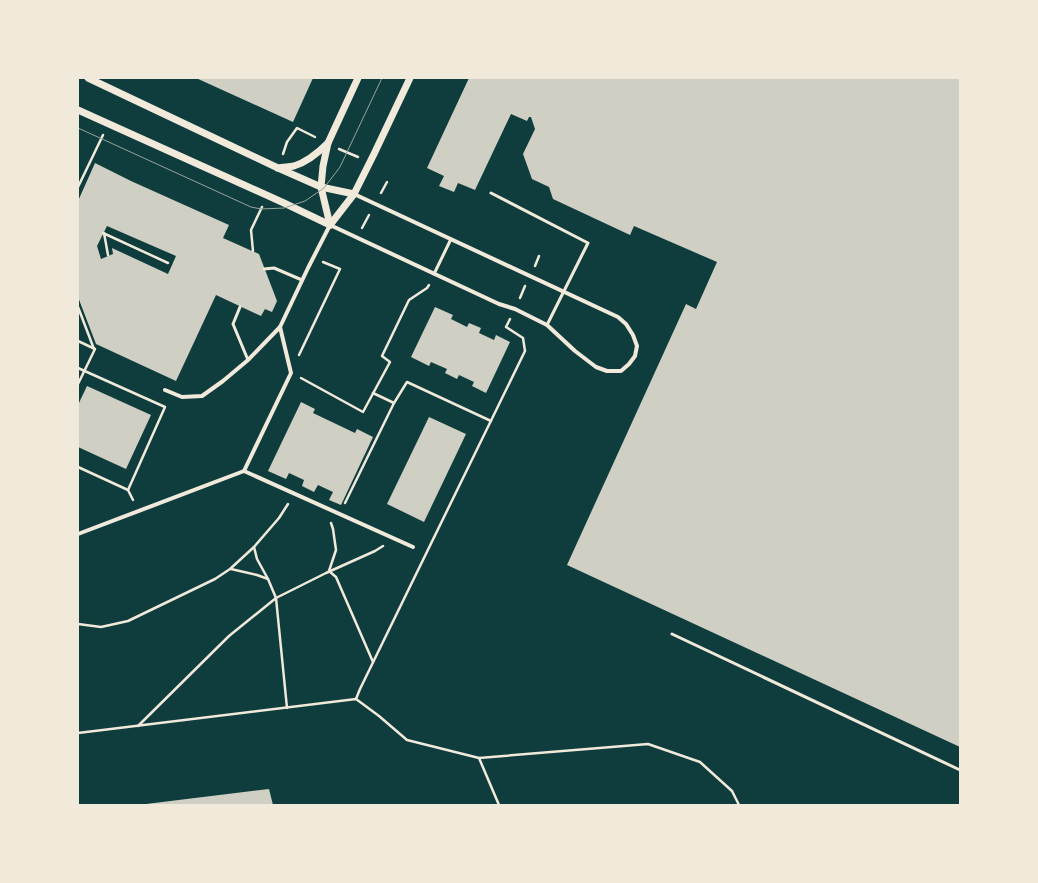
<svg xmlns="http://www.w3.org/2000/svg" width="1038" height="883" font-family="'IBM Plex Sans',sans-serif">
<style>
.building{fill:#cfcfc3;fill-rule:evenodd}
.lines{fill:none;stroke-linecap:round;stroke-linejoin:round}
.path{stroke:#f1e9da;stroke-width:2.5}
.service{stroke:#f1e9da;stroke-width:3}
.minor{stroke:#f1e9da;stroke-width:4}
.tertiary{stroke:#f1e9da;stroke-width:7}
.tram{stroke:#97a49c;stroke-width:1}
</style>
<rect width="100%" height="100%" fill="#0f3d3e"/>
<g class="building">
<polygon points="196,78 313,78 293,122"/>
<polygon points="469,78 960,78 960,747 567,565 686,304 696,309 717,262 634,226 630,235 553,199 549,187 532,179 523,154 535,129 531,117 529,117 527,121 511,114 475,190 458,183 454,192 439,186 444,176 427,168"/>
<path d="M95 163 131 181 229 225 223 238 259 254 277 301 272 312 265 309 261 316 216 295 176 381 96 344 78 297V201ZM107 226 176 256 168 274 112 248 113 254 101 259 97 246Z"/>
<polygon points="435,307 453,315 451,319 467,327 469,323 481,328 479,333 494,340 496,335 510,342 486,393 472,386 474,382 459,375 457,379 445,373 447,369 431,362 429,366 411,357"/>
<polygon points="87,386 151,415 126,469 78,447 78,405"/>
<polygon points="301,402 315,409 313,413 355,433 357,429 373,437 341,505 329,500 333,492 318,485 314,492 302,486 304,480 289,473 286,479 268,471"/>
<polygon points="429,417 466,434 424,522 387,504"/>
<polygon points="269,789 273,805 146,805 146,804"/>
</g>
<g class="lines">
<g class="path">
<polyline points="339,149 358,157"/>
<polyline points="283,154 287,142 297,128 315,137"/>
<polyline points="78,187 103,135"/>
<polyline points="381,193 387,182"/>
<polyline points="362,228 369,215"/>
<polyline points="103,233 168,263"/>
<polyline points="104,233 108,255"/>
<polyline points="253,251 251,230 262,207"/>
<polyline points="535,266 539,256"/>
<polyline points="520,298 525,286"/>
<polyline points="78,307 94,349"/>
<polyline points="78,341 95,349 78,384"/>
<polyline points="299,355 340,269 323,262"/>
<polyline points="78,368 165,407 128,490 133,500"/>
<polyline points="301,378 363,412 390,362 382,356 409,300 427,288 429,285"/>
<polyline points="373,393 394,403"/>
<polyline points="78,467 128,490"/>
<polyline points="345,503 394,403 407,382 491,421"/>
<polyline points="331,523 333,529 336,550 329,571 336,577 373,662"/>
<polyline points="254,547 257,559 268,579 276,598 287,708"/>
<polyline points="231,569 257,575 268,579"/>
<polyline points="78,624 101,627 128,621 215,579 230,569 254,547 279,518 288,504"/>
<polyline points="356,699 360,689 525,351 523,338 506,327 510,319"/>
<polyline points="138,726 229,636 276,598 326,573 375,551 383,546"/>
<polyline points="78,733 356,699 379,716 407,740 479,758 648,744 700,762 732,791 739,805"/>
<polyline points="479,758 499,805"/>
</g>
<g class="service">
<polyline points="491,193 588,243 547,325"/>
<polyline points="264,269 274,268 302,280"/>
<polyline points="434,274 451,239"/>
<polyline points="240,307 233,324 248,360"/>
<polyline points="672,634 960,770"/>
</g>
<g class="minor">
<polyline points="165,390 182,397 202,396 223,381 248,360 280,327 308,268 330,225 499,304 515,309 547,325 575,351 596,367 607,371 621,371 629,364 635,356 637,346 633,335 626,324 618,317 354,194"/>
<polyline points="244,471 291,373 280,327"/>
<polyline points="78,534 244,471 413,547"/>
</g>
<g class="tertiary">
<polyline points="88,78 278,168 321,187 354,194"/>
<polyline points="78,110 284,203 330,225"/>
<path d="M278 168C283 167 289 167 294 166 307 162 318 153 328 143"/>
<polyline points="330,225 354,194 374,154 410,78"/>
<polyline points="330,225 321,187 323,166 328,143 358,78"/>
</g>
<polyline class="tram" points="78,128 251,207 261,209 284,208 305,201 324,188 340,167 382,78"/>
</g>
<rect width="1038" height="883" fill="none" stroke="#f1e9da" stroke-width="158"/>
</svg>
